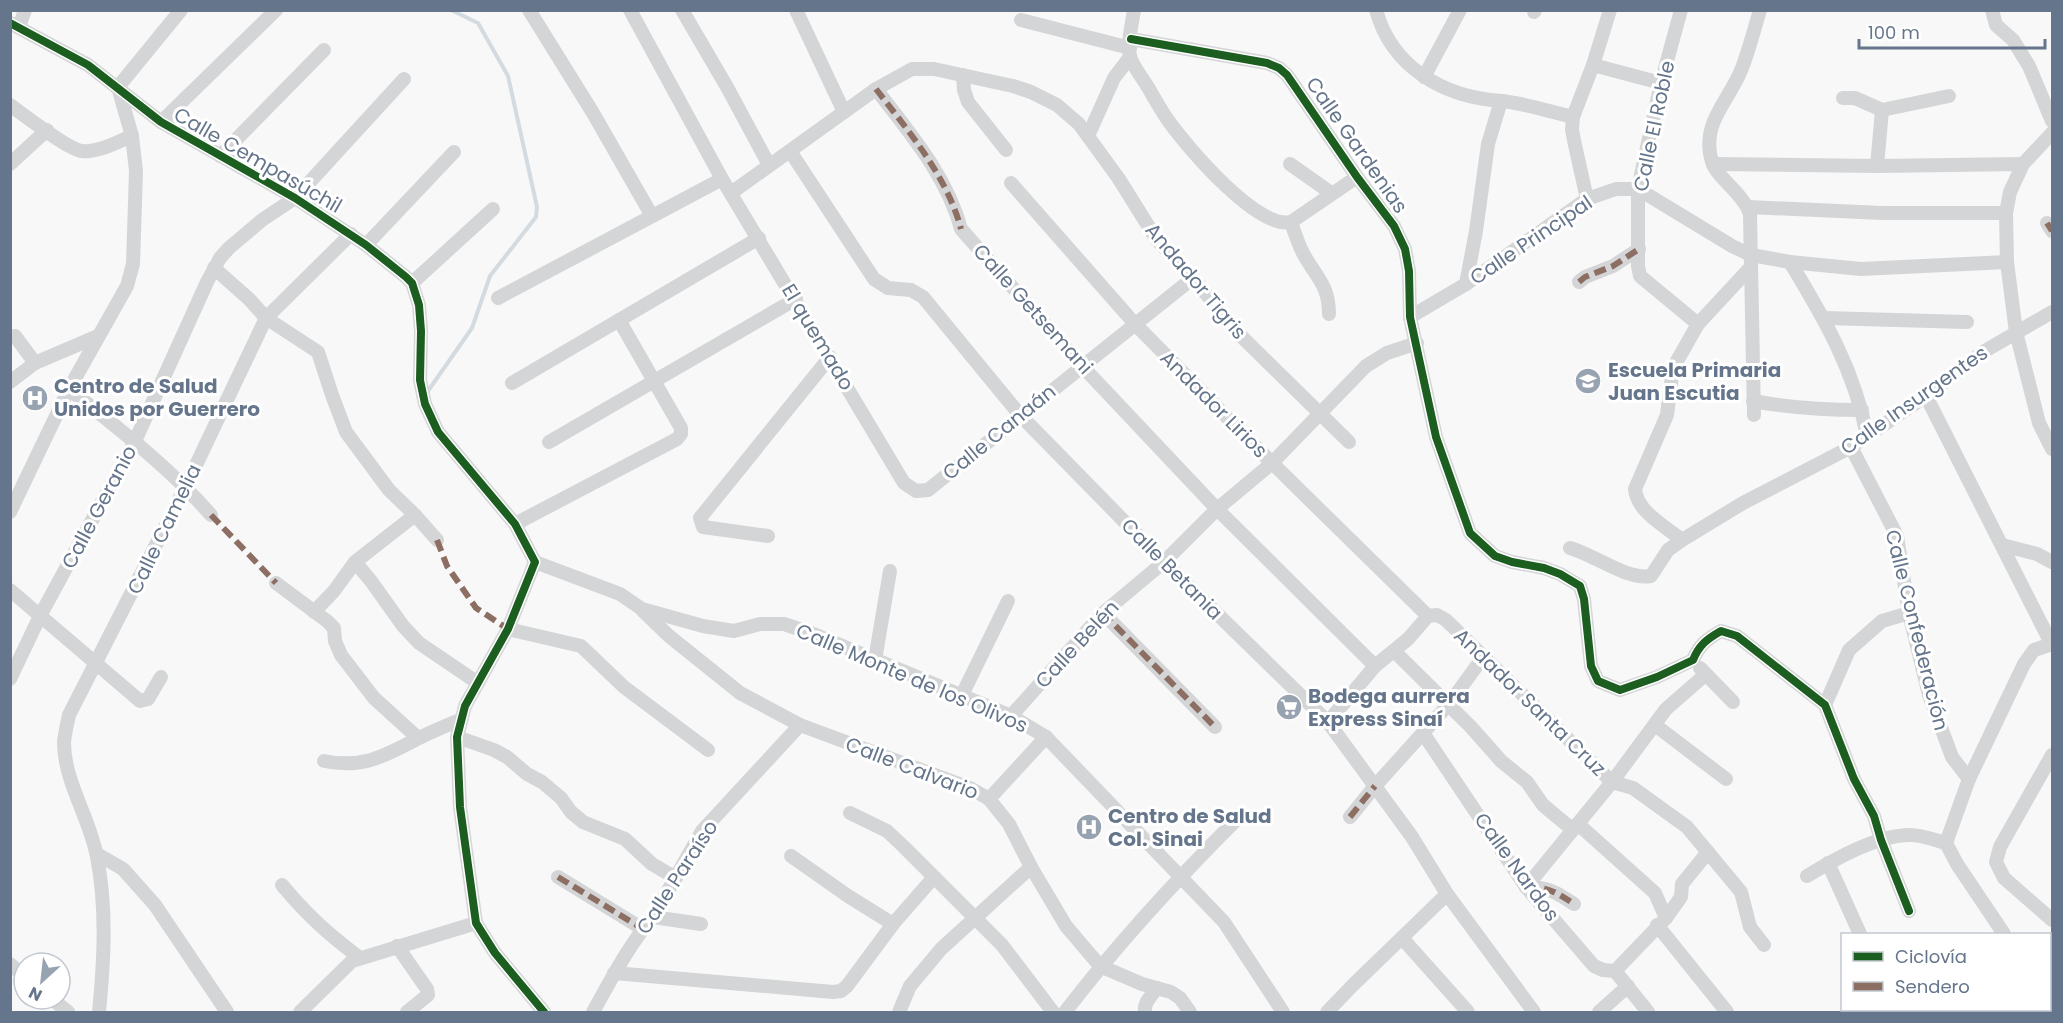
<svg xmlns="http://www.w3.org/2000/svg" width="2063" height="1023" font-family="Poppins,sans-serif">
<style>
.lines{fill:none;stroke-linecap:round;stroke-linejoin:round}
.stream{stroke:#d4dbe0;stroke-width:4}
.minor{stroke:#d4d5d6;stroke-width:14}
.quiet{stroke:#8d6e63;stroke-width:6;stroke-dasharray:12 6;stroke-linecap:butt}
.cycleway-casing{stroke:#fff;stroke-width:11}
.cycleway{stroke:#1b5e20;stroke-width:8}
.labels{text-anchor:middle;dominant-baseline:central;stroke-width:6;stroke-linejoin:round;paint-order:stroke}
.street-label{font-size:20px;fill:#65758b;stroke:#fff}
.poi-label{font-size:20px;font-weight:bold;fill:#65758b;stroke:#fff;text-anchor:start}
</style>
<rect width="100%" height="100%" fill="#f8f8f8"/>
<g class="lines">
<polyline class="stream" points="428,391 472,328 490,276 536,217 537,207 508,76 478,23 451,10"/>
<g class="minor">
<polyline points="529,10 593,113 652,216"/>
<polyline points="630,10 722,179 904,483 916,491 928,490 1193,278"/>
<polyline points="682,10 727,87 769,165"/>
<polyline points="796,10 844,112"/>
<path d="M1134 10C1132 24 1127 43 1130 56 1132 65 1141 76 1146 84 1154 97 1161 111 1170 123 1189 149 1258 230 1291 222L1357 177"/>
<path d="M1376 10C1392 68 1444 97 1501 101 1524 103 1551 112 1573 117"/>
<polyline points="1681,10 1661,83 1638,189 1638,266 1640,276 1698,324"/>
<polyline points="1992,10 1996,25 2013,40 2029,66 2052,121"/>
<polyline points="1534,12 1535,10"/>
<polyline points="1021,20 1130,48"/>
<polyline points="10,23 88,65 161,122 295,198 366,245 406,277 412,283 419,305 421,331 420,380 425,404 438,432 515,524 535,562 508,629 465,706 457,737 460,807 476,923 495,953 544,1012"/>
<polyline points="19,27 25,10"/>
<path d="M1131 39 1267 63 1279 68 1287 75 1357 177 1394 226 1405 249 1409 271 1410 317 1436 437 1470 533 1495 556 1512 562 1544 568 1560 574 1580 586 1584 599 1591 666 1598 681 1620 690 1657 677 1693 660C1699 645 1707 639 1721 631L1737 636 1825 705 1854 779 1874 816 1881 840 1909 911"/>
<polyline points="1593,65 1661,83"/>
<polyline points="963,75 964,90 968,102 1006,150"/>
<polyline points="1424,77 1460,10"/>
<path d="M876 89C909 132 947 176 961 229L1082 366 1217 509 1375 666"/>
<polyline points="1843,98 1855,98 1882,110 1949,96"/>
<path d="M10 105C24 115 69 150 82 151 98 153 117 142 132 136"/>
<polyline points="161,122 276,10"/>
<polyline points="2052,133 2023,164 2010,192 2006,213 2007,262 2016,332 2039,423 2052,449"/>
<polyline points="1088,136 1114,78 1130,57"/>
<polyline points="790,151 874,279 888,288 911,290 923,297 1020,415 1164,562 1328,722 1412,837 1447,894 1534,1012"/>
<polyline points="220,156 324,50"/>
<polyline points="10,164 47,130"/>
<polyline points="1290,164 1331,193"/>
<polyline points="1713,164 1877,166 2023,164"/>
<polyline points="1877,166 1882,110"/>
<polyline points="1011,183 1135,324 1272,463 1428,616"/>
<polyline points="731,193 876,89 912,69 934,69 1013,86 1031,92 1057,105 1079,124 1119,179 1157,240 1193,278 1243,338 1349,442"/>
<polyline points="1587,199 1575,145 1572,130 1573,117 1593,65 1610,10"/>
<polyline points="1748,207 1882,213 2006,213"/>
<path d="M1291 222C1294 231 1297 240 1301 249 1313 275 1329 282 1329 314"/>
<polyline points="2047,223 2052,231"/>
<polyline points="366,245 454,152"/>
<path d="M1790 262C1824 318 1855 371 1867 436"/>
<polyline points="214,268 249,299 266,318 318,352 332,395 346,432 389,490 415,515 437,540"/>
<polyline points="1579,282 1585,277 1613,266 1639,249"/>
<polyline points="412,283 493,209"/>
<polyline points="1466,284 1476,231 1488,144 1501,101"/>
<polyline points="498,298 722,179"/>
<polyline points="1410,317 1466,284 1587,199 1616,189 1638,189 1732,246 1751,255 1790,262 1861,269 2007,262"/>
<polyline points="1824,318 1967,322"/>
<polyline points="15,336 35,363"/>
<polyline points="10,382 35,363 98,336"/>
<polyline points="512,383 759,238"/>
<path d="M69 389C119 429 169 467 211 515"/>
<polyline points="1926,396 2052,645"/>
<path d="M1753 401C1790 408 1826 410 1862 410"/>
<path d="M1754 415 1750 214C1743 193 1717 178 1712 162 1700 123 1729 102 1742 68 1749 50 1754 30 1760 10"/>
<polyline points="549,442 796,299"/>
<polyline points="1851,447 1897,536 1909,613 1929,695 1952,757 1969,779"/>
<polyline points="10,512 69,389 127,286 133,264 136,171 132,136 118,87 181,10"/>
<polyline points="515,524 677,439 681,434 681,428 619,320"/>
<polyline points="768,536 703,527 700,518 830,357"/>
<path d="M1682 540C1665 526 1637 512 1635 489L1667 415 1673 368 1698 324 1750 268"/>
<polyline points="2002,545 2037,554 2052,562"/>
<path d="M1570 548C1595 555 1626 580 1651 576L1668 550 1682 540 1743 503 1851 447 1926 396 1983 352 2052 312"/>
<polyline points="355,562 371,581 403,626 419,643 478,683"/>
<polyline points="535,562 620,594 642,609 703,626 734,631 760,624 784,624 811,633 1011,716 1046,737 1224,922 1283,1012"/>
<polyline points="276,583 327,621 334,628 335,641 341,655 374,698 418,738"/>
<polyline points="10,590 140,701 148,699 161,677"/>
<polyline points="643,611 669,636 740,693 800,725 970,788 989,799 1009,824 1031,867 1066,926 1100,966 1142,984 1171,992 1180,998 1190,1012"/>
<polyline points="314,612 334,591 355,562 415,515"/>
<polyline points="1103,613 1215,727"/>
<polyline points="508,629 581,646 624,687 708,750"/>
<polyline points="1394,651 1471,727 1501,761 1527,782 1543,805 1573,830"/>
<polyline points="875,660 890,571"/>
<polyline points="1700,668 1733,702"/>
<polyline points="10,679 40,616 135,441 207,282 220,258 229,248 262,220 295,198 404,79"/>
<polyline points="962,695 1008,601"/>
<polyline points="1825,705 1849,650 1882,621 1909,613"/>
<polyline points="1011,716 1103,613 1164,562 1217,509 1272,463 1366,366 1387,353 1417,343"/>
<polyline points="1328,722 1375,666 1408,639 1428,616 1437,615 1446,620 1612,782 1633,788 1687,827 1741,892 1750,927 1764,945"/>
<polyline points="1655,725 1726,779"/>
<polyline points="1423,733 1526,887 1594,966 1603,970 1615,971 1648,1012"/>
<polyline points="457,737 494,750 507,757 527,774 542,782 561,798 571,812 583,822 625,839 652,864 676,878"/>
<polyline points="2052,755 2000,847 1996,862 2004,878 2052,920"/>
<path d="M324 761C363 769 384 756 417 739 431 732 445 726 460 720"/>
<polyline points="989,799 1046,737"/>
<polyline points="850,813 887,831 903,846 1002,945 1053,1012"/>
<polyline points="1350,817 1375,786 1449,704 1484,656"/>
<polyline points="1578,824 1655,893 1666,918"/>
<polyline points="1946,843 1969,779 2024,664 2034,650 2052,644"/>
<polyline points="1946,843 1957,864 2004,934"/>
<polyline points="97,854 123,869 155,905 227,1012"/>
<polyline points="791,856 848,896 893,924"/>
<polyline points="1828,863 1860,934"/>
<path d="M1807 876C1835 859 1877 835 1910 835 1922 835 1935 840 1946 843"/>
<polyline points="558,877 643,929"/>
<path d="M282 885C308 916 328 934 360 958"/>
<polyline points="1526,887 1612,782 1666,709 1705,675"/>
<path d="M1526 887C1548 887 1556 892 1574 904"/>
<polyline points="653,917 701,924"/>
<polyline points="1657,925 1727,1012"/>
<polyline points="1402,938 1468,1012"/>
<polyline points="397,946 427,989 428,995 407,1012"/>
<polyline points="10,964 24,976"/>
<polyline points="1615,971 1666,918 1681,897 1682,884 1708,852"/>
<polyline points="614,973 833,992 841,991 847,986 893,924 934,877"/>
<polyline points="52,999 68,1012"/>
<polyline points="2049,1010 2051,1012"/>
<path d="M99 1012C104 961 107 908 97 857 90 818 64 782 64 742 65 733 67 724 69 715L186 486 266 318 351 234"/>
<polyline points="300,1012 352,961 476,923"/>
<path d="M593 1012C611 980 628 946 653 917L702 831 800 725"/>
<polyline points="899,1012 910,986 941,949 1031,867"/>
<path d="M1065 1012C1118 943 1177 879 1239 817"/>
<path d="M1145 1012C1143 1003 1152 995 1157 988"/>
<polyline points="1327,1012 1353,985 1447,894"/>
<polyline points="1599,1012 1628,986"/>
</g>
<g class="quiet">
<path d="M876 89C909 132 947 176 961 229"/>
<polyline points="2047,223 2052,231"/>
<polyline points="1579,282 1585,277 1613,266 1639,249"/>
<polyline points="211,515 276,583"/>
<polyline points="437,540 447,566 476,608 508,629"/>
<polyline points="1103,613 1215,727"/>
<polyline points="1350,817 1375,786"/>
<polyline points="558,877 643,929"/>
<path d="M1526 887C1548 887 1556 892 1574 904"/>
</g>
<defs>
<g id="cycleway">
<polyline points="10,23 88,65 161,122 295,198 366,245 406,277 412,283 419,305 421,331 420,380 425,404 438,432 515,524 535,562 508,629 465,706 457,737 460,807 476,923 495,953 544,1012"/>
<path d="M1131 39 1267 63 1279 68 1287 75 1357 177 1394 226 1405 249 1409 271 1410 317 1436 437 1470 533 1495 556 1512 562 1544 568 1560 574 1580 586 1584 599 1591 666 1598 681 1620 690 1657 677 1693 660C1699 645 1707 639 1721 631L1737 636 1825 705 1854 779 1874 816 1881 840 1909 911"/>
</g>
</defs>
<use href="#cycleway" class="cycleway-casing"/>
<use href="#cycleway" class="cycleway"/>
</g>
<defs>
<symbol id="school-disc" viewBox="-11 -11 22 22"><circle r="9.5" fill="#98a3b1" stroke="#fff"/><path d="M0-5L7-2L0 1L-7-2ZM-4 1L0 2.5L4 1V4Q0 6-4 4Z" fill="#fff"/></symbol>
<symbol id="hospital-disc" viewBox="-11 -11 22 22"><circle r="9.5" fill="#98a3b1" stroke="#fff"/><path d="M-5-5h3v3.5h4V-5h3V5h-3V1.5h-4V5h-3Z" fill="#fff"/></symbol>
<symbol id="supermarket-disc" viewBox="-11 -11 22 22"><circle r="9.5" fill="#98a3b1" stroke="#fff"/><path d="M-6-5.5h2.5l.6 2H6L4.5 2H-2.5L-4.4-4H-6ZM-1.5 3.2a1.3 1.3 0 1 0 .1 0ZM3 3.2a1.3 1.3 0 1 0 .1 0Z" fill="#fff"/></symbol>
</defs>
<g fill-rule="evenodd">
<use href="#school-disc" x="1573" y="366" width="30" height="30"/>
<use href="#hospital-disc" x="20" y="383" width="30" height="30"/>
<use href="#supermarket-disc" x="1274" y="692" width="30" height="30"/>
<use href="#hospital-disc" x="1074" y="812" width="30" height="30"/>
</g>
<g class="labels">
<g class="street-label">
<text transform="translate(1654 126) rotate(-78)">Calle El Roble</text>
<text transform="translate(1357 145) rotate(55)">Calle Gardenias</text>
<text transform="translate(258 160) rotate(30)">Calle Cempasúchil</text>
<text transform="translate(1531 240) rotate(-34)">Calle Principal</text>
<text transform="translate(1196 281) rotate(50)">Andador Tigris</text>
<text transform="translate(1033 309) rotate(48)">Calle Getsemani</text>
<text transform="translate(818 337) rotate(59)">El quemado</text>
<text transform="translate(1914 400) rotate(-35)">Calle Insurgentes</text>
<text transform="translate(1214 404) rotate(45)">Andador Lirios</text>
<text transform="translate(999 432) rotate(-39)">Calle Canaán</text>
<text transform="translate(99 507) rotate(-62)">Calle Geranio</text>
<text transform="translate(164 529) rotate(-64)">Calle Camelia</text>
<text transform="translate(1172 569) rotate(45)">Calle Betania</text>
<text transform="translate(1917 630) rotate(76)">Calle Confederación</text>
<text transform="translate(1077 644) rotate(-47)">Calle Belén</text>
<text transform="translate(912 678) rotate(23)">Calle Monte de los Olivos</text>
<text transform="translate(1530 702) rotate(44)">Andador Santa Cruz</text>
<text transform="translate(912 768) rotate(21)">Calle Calvario</text>
<text transform="translate(1517 867) rotate(54)">Calle Nardos</text>
<text transform="translate(677 877) rotate(-57)">Calle Paraíso</text>
</g>
<g class="poi-label">
<text x="1608" y="370">Escuela Primaria<tspan x="1608" dy="23">Juan Escutia</tspan></text>
<text x="54" y="386">Centro de Salud<tspan x="54" dy="23">Unidos por Guerrero</tspan></text>
<text x="1308" y="696">Bodega aurrera<tspan x="1308" dy="23">Express Sinaí</tspan></text>
<text x="1108" y="816">Centro de Salud<tspan x="1108" dy="23">Col. Sinai</tspan></text>
</g>
</g>
<rect width="2063" height="1023" fill="none" stroke="#65758b" stroke-width="24"/>
<rect x="1841" y="933" width="210" height="78" fill="#ffffff" stroke="#c1c8d1" stroke-width="1.5"/>
<rect x="1853" y="952" width="30" height="9" fill="#1b5e20" stroke="#c1c8d1" stroke-width="1.5"/>
<text x="1895" y="963" font-size="18" fill="#65758b">Ciclovía</text>
<rect x="1853" y="982" width="30" height="9" fill="#8d6e63" stroke="#c1c8d1" stroke-width="1.5"/>
<text x="1895" y="993" font-size="18" fill="#65758b">Sendero</text>
<g transform="translate(42 981) rotate(207)"><circle r="28" fill="#ffffff" stroke="#c1c8d1" stroke-width="1.5"/>
<path d="M0-4.5L10 22L0 15L-10 22Z" fill="#98a3b1"/>
<text y="-9" font-size="16" font-weight="bold" text-anchor="middle" fill="#65758b">N</text>
</g>
<path d="M1859 39v9h186v-9" fill="none" stroke="#65758b" stroke-width="3"/>
<text x="1868" y="39" font-size="18" fill="#65758b" stroke="#ffffff" stroke-width="4.5" paint-order="stroke">100 m</text>
</svg>
